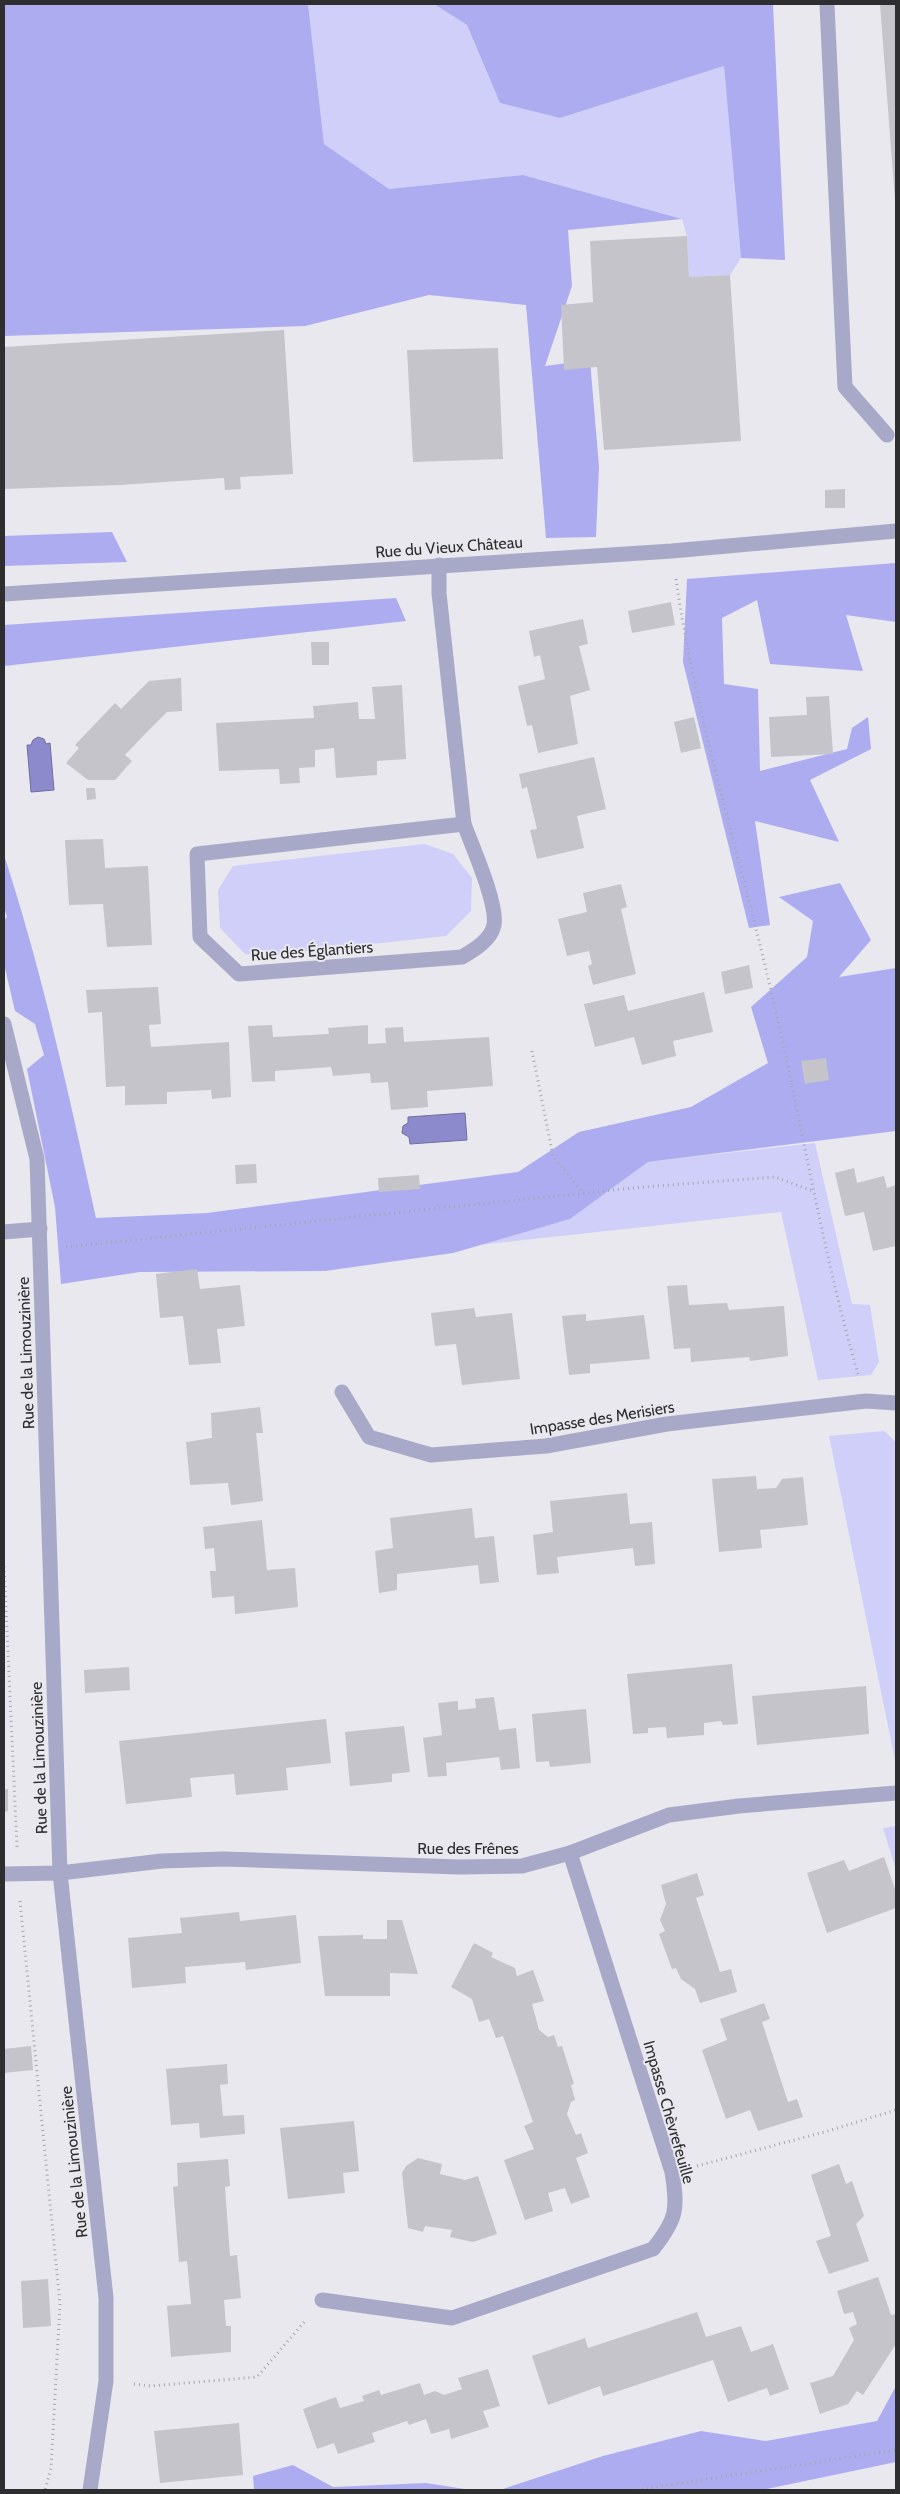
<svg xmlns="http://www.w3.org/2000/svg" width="900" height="2494" font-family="Cabin,sans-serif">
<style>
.green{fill:#cfcff9}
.forest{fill:#adacf1}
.water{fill:#8c8acd;stroke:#706e9e}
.building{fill:#c4c4ca}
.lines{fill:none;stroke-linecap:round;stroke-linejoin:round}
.path{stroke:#a6a6ab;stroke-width:3;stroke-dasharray:1 4;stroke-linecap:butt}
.service{stroke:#a8a9c8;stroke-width:15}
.minor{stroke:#a8a9c8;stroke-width:15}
.labels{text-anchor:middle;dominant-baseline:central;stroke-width:4;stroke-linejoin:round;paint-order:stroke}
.street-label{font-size:16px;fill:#2e2e30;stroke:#e8e8ee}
</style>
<rect width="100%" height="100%" fill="#e8e8ee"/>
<g class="green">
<polygon points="308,4 434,4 467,25 500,103 560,118 724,66 741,258 730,275 689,277 687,236 682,219 523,175 389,189 324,144"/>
<polygon points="425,844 453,854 472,878 471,911 446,936 262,956 245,954 220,928 218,890 233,866"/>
<polygon points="815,1143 852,1304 870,1305 879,1362 871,1375 818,1380 781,1212 479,1245 570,1219 648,1162"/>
<polygon points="884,1431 896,1442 896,1765 829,1436"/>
<polygon points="896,1826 896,1870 883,1828"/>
</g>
<g class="forest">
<polygon points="4,4 308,4 324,144 389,189 523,175 682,219 568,230 572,286 545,366 590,360 599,467 596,537 546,538 526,305 429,295 305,326 4,336"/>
<polygon points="434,4 773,4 785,260 741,258 724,66 560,118 500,103 467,25"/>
<polygon points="112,532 127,562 4,566 4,536"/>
<polygon points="896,563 896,622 846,615 863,671 770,664 757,600 722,618 724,684 758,689 760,771 847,749 852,728 868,717 871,749 810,780 839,842 755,821 770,925 749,928 683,662 687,579"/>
<polygon points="396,598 406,621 4,666 4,625"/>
<path d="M4 855C43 974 69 1096 96 1218L207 1213 518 1172 579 1132 691 1107 768 1063 751 1007 807 957 813 921 779 897 840 883 871 940 839 977 896 968V1131L648 1162 570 1219 453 1253 325 1271 140 1272 61 1284 55 1207 27 1069 44 1055 35 1024 15 1011 4 964V920L7 917 4 907Z"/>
<polygon points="896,2386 896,2462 762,2490 500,2490 603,2456 701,2431 766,2441 877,2421"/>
<polygon points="293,2465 333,2487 426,2483 471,2490 254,2490 253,2476"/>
</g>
<g class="water">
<polygon points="38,737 44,739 46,744 50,743 54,790 31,792 27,745 31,745 33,740"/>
<polygon points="465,1113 467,1140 410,1144 409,1137 402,1133 403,1126 408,1123 408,1117"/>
</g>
<g class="building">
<polygon points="880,4 896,4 896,201 895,201"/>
<polygon points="687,236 689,277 730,275 741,441 604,450 597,367 564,370 561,305 593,302 590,241"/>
<polygon points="284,330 293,474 240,477 241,489 225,490 224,478 120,485 4,489 4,347"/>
<polygon points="498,348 503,459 413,462 407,350"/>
<polygon points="845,489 845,508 825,508 825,490"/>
<polygon points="671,602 675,625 632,633 628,611"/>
<polygon points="583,619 588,644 579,646 590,690 570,696 578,744 538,753 532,725 527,726 518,686 545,679 540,655 534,657 529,631"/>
<polygon points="311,642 329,642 329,665 312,665"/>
<polygon points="181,678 182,711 167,712 146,733 125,755 132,761 115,780 88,780 66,763 79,748 75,745 115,703 121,709 149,681"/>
<polygon points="402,685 406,759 377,761 377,775 336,778 334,748 315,750 315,767 299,768 300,783 280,784 279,769 219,771 216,723 314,718 313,706 358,702 359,719 375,719 372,687"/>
<polygon points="829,696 833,754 771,757 769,717 807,715 806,697"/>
<polygon points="694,717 701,748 681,753 674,722"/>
<polygon points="594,757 606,809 577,816 584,848 537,859 530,830 537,829 527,787 522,789 519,774"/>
<polygon points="86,788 95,788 96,799 87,800"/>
<polygon points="103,839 105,868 148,866 152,945 107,947 103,904 69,905 65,840"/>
<polygon points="621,884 627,907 621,909 636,974 593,985 588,966 592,964 589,951 567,956 558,919 587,912 583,893"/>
<polygon points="749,965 753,988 725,994 721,972"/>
<polygon points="158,987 161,1024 149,1025 151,1047 229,1042 231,1097 212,1099 211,1090 167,1092 167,1104 125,1105 125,1086 106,1087 102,1012 88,1013 86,990"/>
<polygon points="704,992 713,1032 673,1041 676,1056 642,1065 634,1037 595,1047 584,1004 624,995 628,1011"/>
<polygon points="272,1025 273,1037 329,1034 328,1028 368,1025 368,1044 386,1043 385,1028 403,1027 404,1042 489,1037 493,1086 427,1091 428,1107 391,1110 388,1082 371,1083 370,1073 333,1076 331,1067 275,1071 275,1081 252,1082 248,1026"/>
<polygon points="826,1058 829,1080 805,1084 801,1061"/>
<polygon points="256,1164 257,1183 236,1184 235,1165"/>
<polygon points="854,1168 857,1183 884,1176 887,1188 896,1185 896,1246 873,1251 864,1212 845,1216 835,1173"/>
<polygon points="419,1175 420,1189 379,1192 378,1178"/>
<polygon points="197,1269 200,1289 240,1285 245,1326 217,1329 221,1363 189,1365 183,1316 160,1318 156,1274"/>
<polygon points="687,1285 689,1305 727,1303 729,1310 784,1306 788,1356 750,1361 749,1357 691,1362 690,1348 674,1349 667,1286"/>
<polygon points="474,1308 476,1317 512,1313 520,1379 462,1385 456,1344 435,1346 431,1313"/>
<polygon points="586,1314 586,1321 644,1315 650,1359 590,1364 590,1373 569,1375 562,1316"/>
<polygon points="260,1407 263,1433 256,1433 263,1501 231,1505 228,1483 190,1485 186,1442 212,1438 211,1413"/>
<polygon points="756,1476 757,1489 776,1488 782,1479 803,1477 808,1525 760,1530 762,1548 719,1552 712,1479"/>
<polygon points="627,1493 630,1524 652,1522 655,1564 635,1566 633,1548 557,1557 559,1573 537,1575 533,1535 553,1532 550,1501"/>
<polygon points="472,1508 475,1538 494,1536 499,1582 480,1584 478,1565 397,1574 397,1590 379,1593 375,1551 393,1548 390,1518"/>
<polygon points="262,1520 267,1570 295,1568 298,1607 235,1614 234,1596 212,1598 210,1571 216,1571 214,1548 205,1549 203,1527"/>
<polygon points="732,1664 738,1724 723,1725 721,1721 704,1723 704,1735 667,1738 666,1727 648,1728 648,1733 633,1734 627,1674"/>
<polygon points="129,1667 130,1690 85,1693 84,1670"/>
<polygon points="866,1686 869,1734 757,1745 752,1696"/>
<polygon points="494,1697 499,1730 516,1728 520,1768 501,1770 499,1757 446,1763 447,1776 428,1777 423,1738 442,1735 438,1703 458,1701 458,1710 476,1708 475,1699"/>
<polygon points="586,1709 591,1763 550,1767 549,1761 536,1762 532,1714"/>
<polygon points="326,1719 331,1763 286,1768 288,1790 236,1795 234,1774 190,1778 192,1797 126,1804 119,1741"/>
<polygon points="404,1726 410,1772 392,1774 392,1782 350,1786 345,1732"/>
<polygon points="4,1789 8,1789 8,1811 4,1812"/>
<polygon points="884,1857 896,1892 896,1908 827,1933 807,1873 844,1860 849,1871"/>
<polygon points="697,1873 704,1895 696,1898 720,1972 731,1969 737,1992 700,2003 695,1989 681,1979 676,1968 672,1969 659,1934 665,1931 660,1920 666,1904 661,1885"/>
<polygon points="239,1912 240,1921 296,1915 301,1963 246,1970 245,1962 185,1967 186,1983 132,1988 128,1938 182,1933 180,1918"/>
<polygon points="387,1920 402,1920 418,1974 390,1973 390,1996 325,1996 318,1936 363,1935 363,1939 387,1939"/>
<polygon points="474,1943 493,1953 491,1957 515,1968 517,1976 533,1970 544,2001 532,2004 539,2030 548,2037 554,2035 558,2047 562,2046 574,2084 571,2085 575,2100 571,2102 567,2114 576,2135 581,2133 588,2153 576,2158 590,2197 571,2204 565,2188 548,2193 553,2211 525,2220 504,2160 534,2149 524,2126 533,2122 503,2036 496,2038 489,2019 479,2022 472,1999 451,1987"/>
<polygon points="764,2003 770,2019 762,2022 788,2102 797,2099 803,2117 758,2131 750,2110 726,2119 702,2050 727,2040 720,2019"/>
<polygon points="31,2046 33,2070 4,2073 4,2049"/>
<polygon points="227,2064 228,2084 220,2085 223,2116 244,2115 245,2134 200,2138 199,2123 171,2125 166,2069"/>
<polygon points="354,2121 359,2171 343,2173 345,2193 288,2199 280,2128"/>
<polygon points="418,2158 442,2164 440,2174 465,2180 478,2176 497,2234 473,2242 450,2237 452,2230 425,2226 423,2232 408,2228 402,2173 406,2166"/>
<polygon points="228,2159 230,2186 225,2187 230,2256 237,2255 241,2298 224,2300 226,2326 231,2326 231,2352 171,2357 167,2306 191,2304 187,2261 179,2262 173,2187 178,2186 177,2163"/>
<polygon points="839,2164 846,2184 852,2181 864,2216 856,2224 869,2261 829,2274 816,2241 831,2236 811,2175"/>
<polygon points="878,2277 891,2315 896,2314 896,2344 863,2395 857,2391 848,2404 820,2414 810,2383 833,2376 854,2340 849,2328 857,2324 853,2312 844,2314 837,2291"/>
<polygon points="48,2279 51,2326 23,2328 21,2281"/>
<polygon points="697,2312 706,2337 741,2326 751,2352 773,2344 789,2389 770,2396 767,2388 728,2402 713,2360 603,2396 600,2386 548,2405 532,2356 585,2338 588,2348"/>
<polygon points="488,2369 500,2406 483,2411 489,2427 451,2439 449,2429 431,2434 426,2419 409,2425 407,2421 372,2433 375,2442 338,2454 334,2443 317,2449 303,2409 336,2397 340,2408 364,2401 362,2396 379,2390 381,2395 420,2383 424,2395 435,2391 444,2395 462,2389 458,2378"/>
<polygon points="239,2423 243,2475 160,2483 154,2431"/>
</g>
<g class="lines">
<g class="path">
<path d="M676 579C695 713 737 846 768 978 800 1110 820 1244 858 1374"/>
<polyline points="532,1051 553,1156 583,1193"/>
<polyline points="66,1247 643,1187 775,1177 813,1191"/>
<polyline points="4,1566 17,1847"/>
<polyline points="20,1901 60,2304 51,2468 45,2490"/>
<polyline points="697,2166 828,2131 896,2110"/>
<polyline points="134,2384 150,2386 257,2377 306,2320"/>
<polyline points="637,2490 896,2450"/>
</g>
<polyline class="service" points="827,5 845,387 887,435"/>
<g class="minor">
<polyline points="439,565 439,593 464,824"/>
<polyline points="4,594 672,551 896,531"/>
<path d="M464 824C472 846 498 904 494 925 491 940 474 950 462 957L239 974 200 937 197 854Z"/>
<polyline points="4,1024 37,1159 60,1873 106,2298 106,2381 90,2490"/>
<polyline points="4,1232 40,1229"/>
<polyline points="342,1392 369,1437 431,1455 546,1446 667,1424 866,1401 896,1403"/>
<polyline points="4,1874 60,1873 162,1861 223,1859 459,1867 522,1866 570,1853 669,1815 739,1806 896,1793"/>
<path d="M322 2300 452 2318 653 2249C677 2219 678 2209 672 2172L570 1853"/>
</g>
</g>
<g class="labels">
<g class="street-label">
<text transform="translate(449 547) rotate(-4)">Rue du Vieux Château</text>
<text transform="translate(312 951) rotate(-4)">Rue des Églantiers</text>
<text transform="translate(26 1353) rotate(-92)">Rue de la Limouzinière</text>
<text transform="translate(602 1418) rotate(-9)">Impasse des Merisiers</text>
<text transform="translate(39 1758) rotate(-92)">Rue de la Limouzinière</text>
<text x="468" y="1848">Rue des Frênes</text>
<text transform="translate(669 2112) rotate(74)">Impasse Chèvrefeuille</text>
<text transform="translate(74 2162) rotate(-96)">Rue de la Limouzinière</text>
</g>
</g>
<rect width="900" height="2494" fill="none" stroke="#2e2e30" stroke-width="10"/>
</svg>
